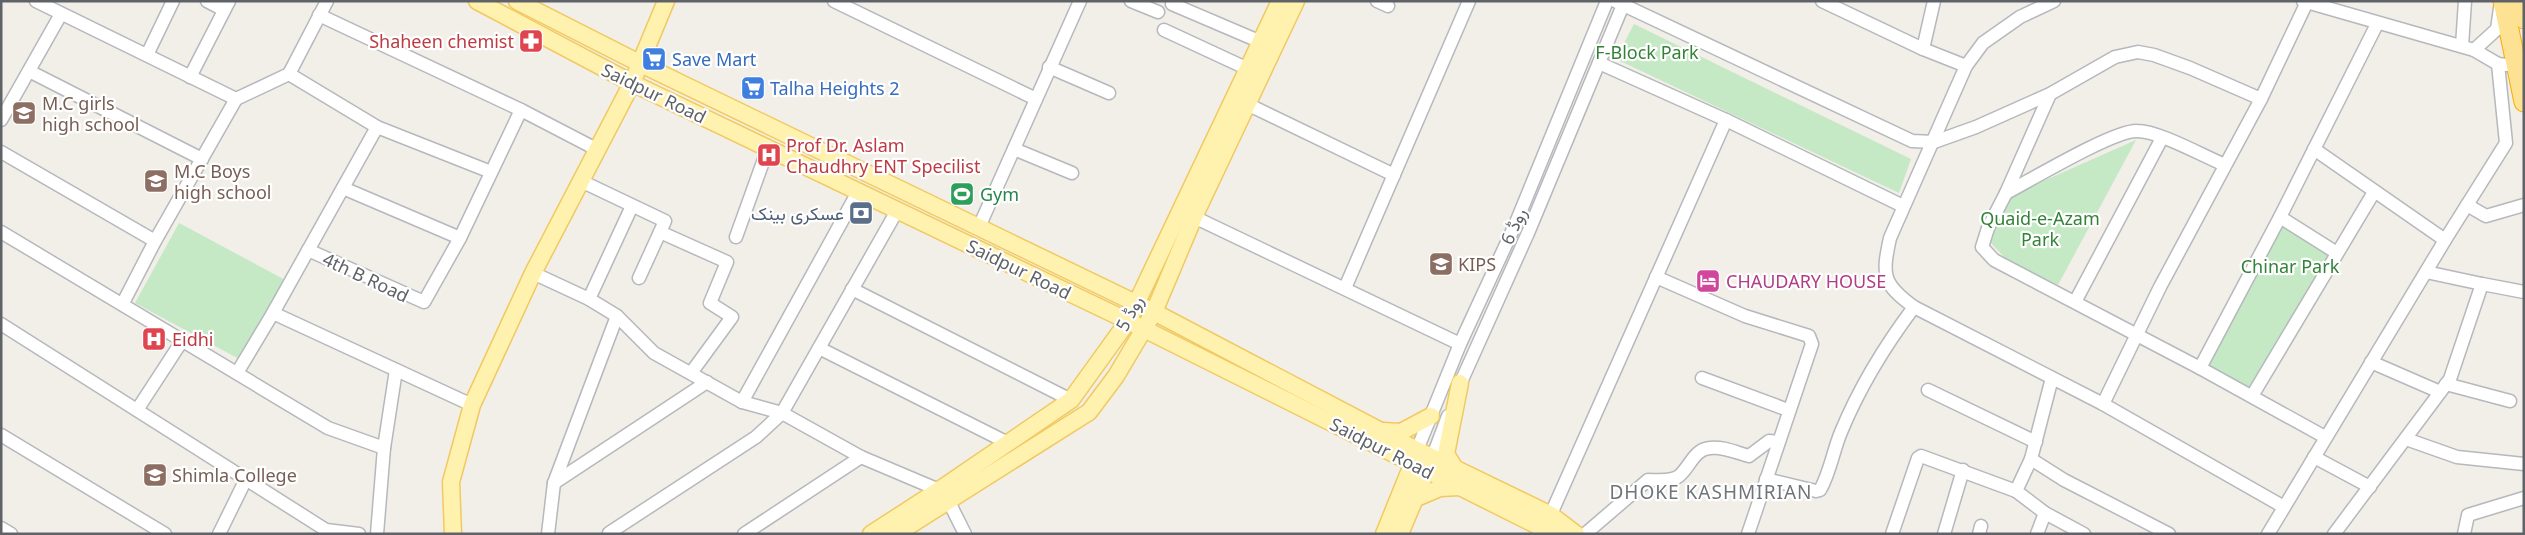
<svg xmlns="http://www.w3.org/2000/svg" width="2525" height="535" font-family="'Noto Sans',Vazirmatn,sans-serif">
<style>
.green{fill:#c5e8c5}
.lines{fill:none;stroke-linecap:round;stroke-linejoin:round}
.minor-casing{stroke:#b5b8bc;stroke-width:15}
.major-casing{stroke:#f2c960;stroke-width:19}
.highway-casing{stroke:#f9ab00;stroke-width:21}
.minor{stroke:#fff;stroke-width:12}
.major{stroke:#fff2af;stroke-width:16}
.highway{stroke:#fde293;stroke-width:19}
.labels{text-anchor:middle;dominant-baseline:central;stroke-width:4.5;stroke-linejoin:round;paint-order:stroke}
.health-label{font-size:18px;fill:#be3a42;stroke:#fff;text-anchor:start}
.park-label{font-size:18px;fill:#348238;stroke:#fff}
.shop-label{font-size:18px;fill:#366cbe;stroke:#fff;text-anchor:start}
.street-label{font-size:18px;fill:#5f6368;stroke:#fff}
.education-label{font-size:18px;fill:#785e54;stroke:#fff;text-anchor:start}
.leisure-label{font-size:18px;fill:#27864d;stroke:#fff;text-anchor:start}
.service-label{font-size:18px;fill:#4e5e75;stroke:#fff;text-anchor:end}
.hotel-label{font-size:18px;fill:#b23c85;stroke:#fff;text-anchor:start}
.neighbourhood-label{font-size:19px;letter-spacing:1px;fill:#70757a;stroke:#fff}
</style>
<rect width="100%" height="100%" fill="#f1efe8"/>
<g class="green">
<polygon points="1634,24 1911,159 1899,193 1616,59"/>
<polygon points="2136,140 2058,285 2007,260 1989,241 2005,198"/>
<polygon points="2280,222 2329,255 2248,390 2207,364"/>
<polygon points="179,223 287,281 241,360 135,303"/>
</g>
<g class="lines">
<defs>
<g id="minor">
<polyline points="36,1 236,99"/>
<polyline points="207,1 224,10"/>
<polyline points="834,1 1036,99"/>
<polyline points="1131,1 1158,12"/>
<polyline points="1377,1 1388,6"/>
<polyline points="1615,1 1912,141 1934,142 1976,127 2050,94 2115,57 2138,52 2154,55 2190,68 2261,99"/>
<polyline points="1822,1 1923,49 1966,66"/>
<path d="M2054 1 2020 17 1983 43 1966 66 1890 238C1882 275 1882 284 1914 307L2103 404 2284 507"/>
<polyline points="2303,1 2474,50 2498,64 2507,65"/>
<polyline points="1172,4 1261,42"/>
<polyline points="319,15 521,110"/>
<polyline points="1164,30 1248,69"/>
<polyline points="2462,46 2465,1"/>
<polyline points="1923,49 1934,1"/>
<polyline points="2474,50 2497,29 2500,8"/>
<polyline points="147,55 173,1"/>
<polyline points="1049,67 1109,93"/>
<polyline points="29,71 202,159"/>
<polyline points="289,74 327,1"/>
<polyline points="190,77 229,1"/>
<polyline points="2050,94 2006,193 1988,228 1982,247 1994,260 2200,368 2325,437"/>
<polyline points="1247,104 1394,175"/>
<polyline points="1,120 61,14"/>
<polyline points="1726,120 1903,206"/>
<polyline points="1014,149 1072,173"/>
<polyline points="2314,149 2445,240"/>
<polyline points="1,152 155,241"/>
<polyline points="581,181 665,221 639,278"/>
<polyline points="343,188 460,238"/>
<path d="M2006 193C2031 180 2114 130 2137 131 2159 131 2203 156 2225 165"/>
<polyline points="2467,205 2486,216 2524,205"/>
<polyline points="1194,217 1460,344"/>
<polyline points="2280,217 2337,253"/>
<polyline points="979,227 1080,1"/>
<polyline points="1,232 328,428 384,448"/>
<polyline points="660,232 727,262 710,303 732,317 691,373"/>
<polyline points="736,237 768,148"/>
<polyline points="308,250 424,302 460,238 521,110 598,150"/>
<polyline points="2426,272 2482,284"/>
<polyline points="533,273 589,299 617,316 654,353 742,402 782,413 861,457 939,490"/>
<polyline points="1656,277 1745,316 1809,336 1812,344 1748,534"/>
<polyline points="1345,288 1469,1"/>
<polyline points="852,289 1071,400"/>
<polyline points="589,299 632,206"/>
<polyline points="2075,302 2162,138"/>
<polyline points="123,303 155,241 236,99 289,74 377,127 491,172"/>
<polyline points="273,313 472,405"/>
<polyline points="1,324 326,530 359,534"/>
<polyline points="819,348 1008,443"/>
<polyline points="2371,362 2440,392"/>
<polyline points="2200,368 2280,217 2377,24"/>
<polyline points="237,373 273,313 377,127"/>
<polyline points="1702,378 1788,410"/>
<polyline points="2052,378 2031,459 2016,491 2045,513 2084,534"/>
<polyline points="2446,384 2510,401"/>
<polyline points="1928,390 2036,442"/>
<polyline points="1457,391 1528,233 1623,5"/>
<polyline points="2252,396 2374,192"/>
<polyline points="742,402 858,192"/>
<polyline points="2103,404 2160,287 2261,99 2307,2"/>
<polyline points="137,410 182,341"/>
<polyline points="1,435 165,534"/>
<polyline points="2406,439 2457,457 2524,464"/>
<polyline points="1417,450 1460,344 1515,225 1607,1"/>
<polyline points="1433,456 1448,416"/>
<polyline points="2314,457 2370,487"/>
<polyline points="2031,459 2064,480 2169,534"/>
<path d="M1766 479 1816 491 1820 490C1830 473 1833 451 1841 432 1860 386 1884 347 1914 307"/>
<polyline points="554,483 707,382"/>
<polyline points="948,500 965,534"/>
<polyline points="1547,523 1726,120 1599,63"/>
<polyline points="1,528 11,534"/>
<polyline points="609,533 756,437 782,413 898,209"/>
<polyline points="219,534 246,479"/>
<polyline points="377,534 384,448 396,370"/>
<polyline points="548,534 554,483 617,316"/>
<polyline points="744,534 861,457"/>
<path d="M1585 534 1648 480C1657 480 1671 482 1679 476 1690 467 1694 449 1710 448 1723 446 1737 453 1749 456L1769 441 1778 442"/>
<polyline points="1892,534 1918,458 1921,456 2016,491"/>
<polyline points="1944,534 1963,470"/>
<polyline points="1979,534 1981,526"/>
<polyline points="2037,534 2045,513"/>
<polyline points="2268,534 2445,240 2506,143 2498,64"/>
<polyline points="2334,534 2450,379 2482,284 2524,292"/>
<polyline points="2464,534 2468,515 2524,498"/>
</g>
<g id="major">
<polyline points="477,1 632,83 1128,321 1544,529 1561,534"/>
<polyline points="517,1 641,64 1154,312 1417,450 1551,515 1576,534"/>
<polyline points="1382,431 1401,432 1431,416"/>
<polyline points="1454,467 1446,454 1460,383"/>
<polyline points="1414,499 1440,488 1459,487"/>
<polyline points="453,534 451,482 472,405 533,273 632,83 666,1"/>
<polyline points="871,534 939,490 1071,400 1128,321 1280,1"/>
<polyline points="896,534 1089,412 1116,376 1154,312 1194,217 1296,1"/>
<polyline points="1384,534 1416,455"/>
<polyline points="1400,534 1431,460"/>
</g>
<g id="highway">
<polyline points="2503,1 2524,102"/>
<polyline points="2520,1 2524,19"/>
</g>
</defs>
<use href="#minor" class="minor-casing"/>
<use href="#major" class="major-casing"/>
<use href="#highway" class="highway-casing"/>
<use href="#minor" class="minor"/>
<use href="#major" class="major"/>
<use href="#highway" class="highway"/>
</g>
<defs>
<symbol id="pharmacy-square" viewBox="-11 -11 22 22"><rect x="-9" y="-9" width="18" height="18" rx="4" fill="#e0444e" stroke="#fff"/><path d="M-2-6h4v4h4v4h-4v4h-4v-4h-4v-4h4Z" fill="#fff"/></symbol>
<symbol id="supermarket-square" viewBox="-11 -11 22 22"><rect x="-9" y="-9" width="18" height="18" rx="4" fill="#3f7fe0" stroke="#fff"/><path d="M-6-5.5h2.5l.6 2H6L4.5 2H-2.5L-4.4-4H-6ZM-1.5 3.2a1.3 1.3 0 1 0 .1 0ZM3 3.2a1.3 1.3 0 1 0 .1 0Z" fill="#fff"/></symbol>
<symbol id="school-square" viewBox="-11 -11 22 22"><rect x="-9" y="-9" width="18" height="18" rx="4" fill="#8d6e63" stroke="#fff"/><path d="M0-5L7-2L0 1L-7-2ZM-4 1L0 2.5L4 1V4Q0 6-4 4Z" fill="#fff"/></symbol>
<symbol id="hospital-square" viewBox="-11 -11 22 22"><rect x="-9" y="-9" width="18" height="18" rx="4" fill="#e0444e" stroke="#fff"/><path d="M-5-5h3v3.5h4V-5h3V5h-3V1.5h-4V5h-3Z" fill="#fff"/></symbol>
<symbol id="stadium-square" viewBox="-11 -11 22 22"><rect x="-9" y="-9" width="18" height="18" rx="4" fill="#2e9e5b" stroke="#fff"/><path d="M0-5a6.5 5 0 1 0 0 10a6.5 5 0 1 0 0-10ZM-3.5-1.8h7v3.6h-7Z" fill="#fff"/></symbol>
<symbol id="bank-square" viewBox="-11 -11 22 22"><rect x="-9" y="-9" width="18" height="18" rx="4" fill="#5c6f8a" stroke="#fff"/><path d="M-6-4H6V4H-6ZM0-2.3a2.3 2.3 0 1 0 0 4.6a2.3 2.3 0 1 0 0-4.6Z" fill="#fff"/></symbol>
<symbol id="hotel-square" viewBox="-11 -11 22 22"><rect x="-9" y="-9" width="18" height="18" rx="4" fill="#d1479c" stroke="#fff"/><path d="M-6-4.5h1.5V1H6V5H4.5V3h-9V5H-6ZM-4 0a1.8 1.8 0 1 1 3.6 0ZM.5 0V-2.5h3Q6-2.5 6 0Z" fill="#fff"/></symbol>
</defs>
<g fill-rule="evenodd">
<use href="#pharmacy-square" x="517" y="27" width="28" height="28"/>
<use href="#supermarket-square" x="640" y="45" width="28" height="28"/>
<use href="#supermarket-square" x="739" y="74" width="28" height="28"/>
<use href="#school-square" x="10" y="99" width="28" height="28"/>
<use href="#hospital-square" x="755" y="141" width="28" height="28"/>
<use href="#school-square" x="142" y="167" width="28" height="28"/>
<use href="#stadium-square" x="948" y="180" width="28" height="28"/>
<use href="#bank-square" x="847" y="199" width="28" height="28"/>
<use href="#school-square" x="1427" y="250" width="28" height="28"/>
<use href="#hotel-square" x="1694" y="267" width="28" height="28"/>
<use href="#hospital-square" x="140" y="325" width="28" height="28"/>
<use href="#school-square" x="141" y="461" width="28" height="28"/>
</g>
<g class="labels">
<g class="health-label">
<text x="514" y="41" text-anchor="end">Shaheen chemist</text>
<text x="786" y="145">Prof Dr. Aslam<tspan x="786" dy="21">Chaudhry ENT Specilist</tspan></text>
<text x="172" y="339">Eidhi</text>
</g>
<g class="park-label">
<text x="1647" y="52">F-Block Park</text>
<text x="2040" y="218">Quaid-e-Azam<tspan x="2040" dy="21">Park</tspan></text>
<text x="2290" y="266">Chinar Park</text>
</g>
<g class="shop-label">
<text x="672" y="59">Save Mart</text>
<text x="770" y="88">Talha Heights 2</text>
</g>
<g class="street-label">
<text transform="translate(654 93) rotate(26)">Saidpur Road</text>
<text transform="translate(1513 226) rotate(-66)">روڈ 6</text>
<text transform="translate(1019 269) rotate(26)">Saidpur Road</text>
<text transform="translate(366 277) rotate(25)">4th B Road</text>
<text transform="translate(1129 313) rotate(-62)">روڈ 5</text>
<text transform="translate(1382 448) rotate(27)">Saidpur Road</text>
</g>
<g class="education-label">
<text x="42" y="103">M.C girls<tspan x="42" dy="21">high school</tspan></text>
<text x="174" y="171">M.C Boys<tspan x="174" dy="21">high school</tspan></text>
<text x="1458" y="264">KIPS</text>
<text x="172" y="475">Shimla College</text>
</g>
<g class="leisure-label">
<text x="980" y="194">Gym</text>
</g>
<g class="service-label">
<text x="844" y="213">عسکری بینک</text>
</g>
<g class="hotel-label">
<text x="1726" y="281">CHAUDARY HOUSE</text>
</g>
<g class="neighbourhood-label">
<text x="1711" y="492">DHOKE KASHMIRIAN</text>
</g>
</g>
<rect width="2525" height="535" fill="none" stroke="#5f6368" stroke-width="5"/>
</svg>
